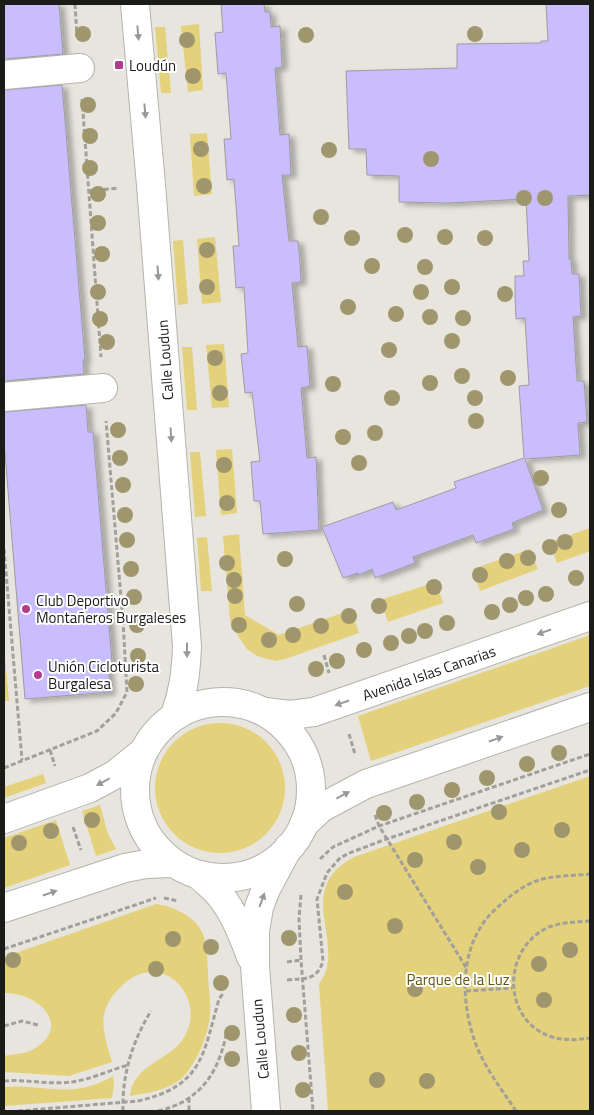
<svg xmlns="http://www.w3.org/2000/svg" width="594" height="1115" font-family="'Titillium Web',sans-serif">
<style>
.green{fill:#e4d17b}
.building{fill:#c9bdfd;stroke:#9d9ca2;filter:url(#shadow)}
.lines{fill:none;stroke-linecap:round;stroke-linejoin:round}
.street-casing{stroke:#b4b3ac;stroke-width:30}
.secondary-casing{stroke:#b4b3ac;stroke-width:30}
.path{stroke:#a1a09a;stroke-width:3;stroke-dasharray:5 2.5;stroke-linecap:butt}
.street{stroke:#fff;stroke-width:28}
.secondary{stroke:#fff;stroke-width:28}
.tree{fill:#9f966e}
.oneway{fill:#989897}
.poi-dot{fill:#b53b8e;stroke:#fff;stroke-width:2}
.labels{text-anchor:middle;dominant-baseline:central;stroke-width:4;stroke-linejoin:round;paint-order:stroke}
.poi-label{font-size:15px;fill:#1b1b18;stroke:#fff;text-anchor:start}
.street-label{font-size:15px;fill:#1b1b18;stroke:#fff}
.park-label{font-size:15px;fill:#645612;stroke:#fff}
</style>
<defs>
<filter id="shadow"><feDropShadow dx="5.5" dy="3" stdDeviation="2.5" flood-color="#0004"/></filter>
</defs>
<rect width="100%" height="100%" fill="#e7e5de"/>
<g class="green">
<polygon points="199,24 203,90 188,92 181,26"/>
<polygon points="155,27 165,27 171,93 161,93"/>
<polygon points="207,133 212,194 194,196 190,134"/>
<polygon points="215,237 221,302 202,304 197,239"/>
<polygon points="183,240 188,304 178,305 173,241"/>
<polygon points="224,344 229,407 212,408 206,345"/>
<polygon points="182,347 192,347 197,410 187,410"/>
<polygon points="232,449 237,513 221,515 216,450"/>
<polygon points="190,452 200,452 206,516 195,517"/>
<polygon points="590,528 590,551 557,563 550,542"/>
<polygon points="239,534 245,615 279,635 351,610 359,633 285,659 275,661 257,656 247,649 238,636 230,620 223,536"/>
<polygon points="207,537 212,591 201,591 197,538"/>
<polygon points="530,549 538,569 480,591 473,569"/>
<polygon points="436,582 443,603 388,622 380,600"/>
<polygon points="590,635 590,686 371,761 358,716"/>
<polygon points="4,646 9,701 4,701"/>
<circle cx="220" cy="788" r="65"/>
<polygon points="43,774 46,783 4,798 4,787"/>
<path d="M590 776V1111H328L319 984C349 944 291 891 354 857Z"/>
<polygon points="100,805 108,834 116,849 96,856 82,811"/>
<polygon points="56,820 70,865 4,888 4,838"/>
<path d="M156 904C171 906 190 914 199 927 208 940 207 957 208 972 208 986 211 1000 210 1014 209 1033 197 1063 183 1077 170 1090 147 1093 130 1096 132 1067 164 1062 180 1043 212 1004 166 948 125 983 95 1009 102 1028 112 1062L69 1076 4 1072V1056C13 1054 25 1054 34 1049 73 1026 38 992 4 993V957Z"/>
<path d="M113 1076 114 1085 112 1098 4 1106V1087C45 1084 72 1100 113 1076Z"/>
</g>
<g class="building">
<polygon points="4,4 59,4 63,54 4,59"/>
<polygon points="221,4 264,4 265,12 270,12 271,27 280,26 282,67 275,68 280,135 289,134 291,175 282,175 289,241 298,241 300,262 301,282 292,283 298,347 307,346 310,386 301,388 307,458 316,457 319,530 263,534 260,501 254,501 251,462 260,461 252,392 245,393 241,354 248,353 244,287 236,288 233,246 239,246 234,179 227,180 224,139 231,139 226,73 218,74 215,33 223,32"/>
<polygon points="546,4 590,4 590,195 568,196 569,259 571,259 572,274 579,274 581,316 573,317 577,381 584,381 587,422 578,423 580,455 525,459 543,510 512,523 514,529 476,543 473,535 413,557 415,563 375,578 372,569 359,575 358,573 343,578 322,527 393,502 396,510 456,488 454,482 524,458 519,386 529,385 525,318 516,319 515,297 515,276 524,276 523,261 529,261 526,199 448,203 399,202 399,176 367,175 366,149 349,149 346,71 457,68 457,44 541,43 541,41 548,41"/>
<polygon points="62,85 85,360 83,360 84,374 4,381 4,90"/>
<polygon points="86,405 88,432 93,432 112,662 108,663 110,692 25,699 4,441 4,412"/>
</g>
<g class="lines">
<defs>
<g id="street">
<path d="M135 4 151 185 187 646C186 671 184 691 175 715"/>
<polyline points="4,75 80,68"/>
<polyline points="4,397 103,388"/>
<path d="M199 875C205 881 213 887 219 894 234 912 243 935 251 957"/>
<polyline points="266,1111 255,966 255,931 259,907 266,889 288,848"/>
</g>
<g id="secondary">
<circle cx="223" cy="790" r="88"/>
<polyline points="265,712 290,715 314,712 590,616"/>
<polyline points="4,819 90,788 116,774 142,753"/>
<polyline points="304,824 321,808 366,784 590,707"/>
<polyline points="4,908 125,868 146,864 173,863"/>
</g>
</defs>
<use href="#street" class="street-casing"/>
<use href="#secondary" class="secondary-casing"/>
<g class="path">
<polyline points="75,4 77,36"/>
<polyline points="82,99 101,357"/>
<polyline points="89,191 118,188"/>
<polyline points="4,549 22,760"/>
<polyline points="123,621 152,618"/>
<polyline points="324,655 329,673"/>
<polyline points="349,734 355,754"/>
<polyline points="50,750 55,766"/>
<polyline points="4,768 97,731 116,713 127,692 123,621 106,421"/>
<polyline points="375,815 379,826 467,969"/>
<polyline points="73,827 81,850"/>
<polyline points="320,859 333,847 379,826 590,754"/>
<polyline points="301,895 299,918 301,960 313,1111"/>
<polyline points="164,898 178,901"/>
<path d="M590 921C576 922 558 922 545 929 503 951 502 1018 549 1036 562 1041 576 1040 590 1038"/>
<polyline points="4,949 156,898"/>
<polyline points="287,962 301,960"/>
<path d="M287 980C305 978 317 981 323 961L317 899 327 873 339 859 347 854 381 841 590 770"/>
<polyline points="466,991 512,988"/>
<polyline points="4,1026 22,1021 38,1025"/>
<path d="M4 1081C26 1079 49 1085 71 1082 90 1080 110 1070 128 1065"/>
<polyline points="189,1098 189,1111"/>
<path d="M18 1111 138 1101C203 1086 203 1055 219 999L224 992"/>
<path d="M123 1111C122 1075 132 1042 151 1011"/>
<path d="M158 1111C198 1102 218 1075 226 1035"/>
<path d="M516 1111C501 1088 483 1066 474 1039 462 1003 460 958 482 925 488 915 499 906 508 898 516 892 525 885 534 882 550 875 573 876 590 874"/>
</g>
<use href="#street" class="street"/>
<use href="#secondary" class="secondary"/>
</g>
<g class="tree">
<circle cx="83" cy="34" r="8"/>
<circle cx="475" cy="34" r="8"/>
<circle cx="306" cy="35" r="8"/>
<circle cx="187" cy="40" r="8"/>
<circle cx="193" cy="76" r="8"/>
<circle cx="88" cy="105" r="8"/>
<circle cx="90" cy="136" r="8"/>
<circle cx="201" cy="149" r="8"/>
<circle cx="329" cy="150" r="8"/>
<circle cx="431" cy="159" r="8"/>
<circle cx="90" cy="168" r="8"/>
<circle cx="204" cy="186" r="8"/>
<circle cx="98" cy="194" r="8"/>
<circle cx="524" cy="198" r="8"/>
<circle cx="545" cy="198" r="8"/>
<circle cx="321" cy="217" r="8"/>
<circle cx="98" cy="223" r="8"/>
<circle cx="405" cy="235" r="8"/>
<circle cx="445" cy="237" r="8"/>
<circle cx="352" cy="238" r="8"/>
<circle cx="485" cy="238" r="8"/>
<circle cx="207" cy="250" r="8"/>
<circle cx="102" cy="254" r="8"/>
<circle cx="372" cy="266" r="8"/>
<circle cx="425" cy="267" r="8"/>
<circle cx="207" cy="287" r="8"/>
<circle cx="452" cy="287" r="8"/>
<circle cx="98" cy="292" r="8"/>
<circle cx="421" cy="292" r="8"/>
<circle cx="505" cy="294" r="8"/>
<circle cx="348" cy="307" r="8"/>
<circle cx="396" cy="314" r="8"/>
<circle cx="430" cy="317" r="8"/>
<circle cx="463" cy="318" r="8"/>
<circle cx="100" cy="319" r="8"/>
<circle cx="452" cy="341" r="8"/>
<circle cx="107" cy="342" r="8"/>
<circle cx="389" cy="350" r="8"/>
<circle cx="215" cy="358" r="8"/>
<circle cx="462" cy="376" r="8"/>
<circle cx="508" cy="378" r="8"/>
<circle cx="430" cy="383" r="8"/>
<circle cx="333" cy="384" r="8"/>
<circle cx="220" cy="393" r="8"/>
<circle cx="392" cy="398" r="8"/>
<circle cx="475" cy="398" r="8"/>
<circle cx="476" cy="421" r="8"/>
<circle cx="118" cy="430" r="8"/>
<circle cx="375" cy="433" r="8"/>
<circle cx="343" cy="437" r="8"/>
<circle cx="120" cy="458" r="8"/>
<circle cx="359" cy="463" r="8"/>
<circle cx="224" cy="465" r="8"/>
<circle cx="541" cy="478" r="8"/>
<circle cx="123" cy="485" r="8"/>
<circle cx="227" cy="503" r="8"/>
<circle cx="559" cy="510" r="8"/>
<circle cx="125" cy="515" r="8"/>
<circle cx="127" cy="540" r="8"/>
<circle cx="565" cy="542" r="8"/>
<circle cx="550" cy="547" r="8"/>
<circle cx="528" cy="558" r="8"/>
<circle cx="285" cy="559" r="8"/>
<circle cx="507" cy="561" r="8"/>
<circle cx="227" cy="563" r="8"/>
<circle cx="131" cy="569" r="8"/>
<circle cx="480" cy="575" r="8"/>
<circle cx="576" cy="578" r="8"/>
<circle cx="234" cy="580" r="8"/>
<circle cx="434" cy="587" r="8"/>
<circle cx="546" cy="594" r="8"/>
<circle cx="235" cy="596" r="8"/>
<circle cx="134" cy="597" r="8"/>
<circle cx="526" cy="598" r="8"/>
<circle cx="297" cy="604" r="8"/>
<circle cx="510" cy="605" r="8"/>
<circle cx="379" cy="606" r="8"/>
<circle cx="492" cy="612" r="8"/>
<circle cx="349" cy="616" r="8"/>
<circle cx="447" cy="623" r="8"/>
<circle cx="137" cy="625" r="8"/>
<circle cx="239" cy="625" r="8"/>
<circle cx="321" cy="626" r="8"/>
<circle cx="425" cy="631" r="8"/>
<circle cx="293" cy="635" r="8"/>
<circle cx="409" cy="636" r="8"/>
<circle cx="269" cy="640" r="8"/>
<circle cx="391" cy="643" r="8"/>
<circle cx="364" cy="650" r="8"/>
<circle cx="138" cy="656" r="8"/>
<circle cx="337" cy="661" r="8"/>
<circle cx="316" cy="669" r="8"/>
<circle cx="136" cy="684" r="8"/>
<circle cx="559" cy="753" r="8"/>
<circle cx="527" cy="764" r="8"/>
<circle cx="487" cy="778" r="8"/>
<circle cx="452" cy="790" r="8"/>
<circle cx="417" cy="802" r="8"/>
<circle cx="499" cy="812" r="8"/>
<circle cx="384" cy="813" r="8"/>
<circle cx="92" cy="820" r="8"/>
<circle cx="562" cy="830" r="8"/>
<circle cx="51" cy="831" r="8"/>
<circle cx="454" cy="842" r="8"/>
<circle cx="19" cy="843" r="8"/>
<circle cx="522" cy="850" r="8"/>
<circle cx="415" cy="860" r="8"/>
<circle cx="478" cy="867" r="8"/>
<circle cx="345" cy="892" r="8"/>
<circle cx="395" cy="926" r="8"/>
<circle cx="289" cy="938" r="8"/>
<circle cx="173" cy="939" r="8"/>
<circle cx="211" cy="947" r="8"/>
<circle cx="570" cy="950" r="8"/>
<circle cx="13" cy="960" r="8"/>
<circle cx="539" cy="964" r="8"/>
<circle cx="156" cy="969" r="8"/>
<circle cx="221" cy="983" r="8"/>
<circle cx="415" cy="989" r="8"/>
<circle cx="544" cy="1000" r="8"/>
<circle cx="294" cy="1015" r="8"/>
<circle cx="232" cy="1033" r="8"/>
<circle cx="299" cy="1053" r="8"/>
<circle cx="232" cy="1059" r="8"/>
<circle cx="377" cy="1080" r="8"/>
<circle cx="427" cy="1081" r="8"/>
<circle cx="303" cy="1090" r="8"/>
</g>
<defs><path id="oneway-solid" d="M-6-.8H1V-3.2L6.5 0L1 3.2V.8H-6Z" transform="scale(1.25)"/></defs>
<g class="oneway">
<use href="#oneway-solid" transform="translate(138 33) rotate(85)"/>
<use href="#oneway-solid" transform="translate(145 111) rotate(85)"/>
<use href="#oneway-solid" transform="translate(158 273) rotate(86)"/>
<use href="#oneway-solid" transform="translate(171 435) rotate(86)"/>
<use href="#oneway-solid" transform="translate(544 632) rotate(161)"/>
<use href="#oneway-solid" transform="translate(187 650) rotate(90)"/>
<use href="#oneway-solid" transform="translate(342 703) rotate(161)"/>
<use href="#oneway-solid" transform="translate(496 739) rotate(-19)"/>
<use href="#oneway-solid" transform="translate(103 782) rotate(152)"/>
<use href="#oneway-solid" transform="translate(343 795) rotate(-28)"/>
<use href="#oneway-solid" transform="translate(50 893) rotate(-19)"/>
<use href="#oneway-solid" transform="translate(262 900) rotate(-70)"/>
</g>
<g class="poi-dot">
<rect x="114" y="60" width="10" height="10" rx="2.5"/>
<circle cx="26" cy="609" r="5"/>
<circle cx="38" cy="675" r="5"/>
</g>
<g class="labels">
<g class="poi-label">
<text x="129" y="65">Loudún</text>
<text x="36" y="600">Club Deportivo<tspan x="36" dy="17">Montañeros Burgaleses</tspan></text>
<text x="48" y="666">Unión Cicloturista<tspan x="48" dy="17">Burgalesa</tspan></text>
</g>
<g class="street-label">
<text transform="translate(165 360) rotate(-94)">Calle Loudun</text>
<text transform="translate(429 673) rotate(-19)">Avenida Islas Canarias</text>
<text transform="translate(260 1039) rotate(-95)">Calle Loudun</text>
</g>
<g class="park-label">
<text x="458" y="979">Parque de la Luz</text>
</g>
</g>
<rect width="594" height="1115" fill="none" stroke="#1b1b18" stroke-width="10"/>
</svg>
